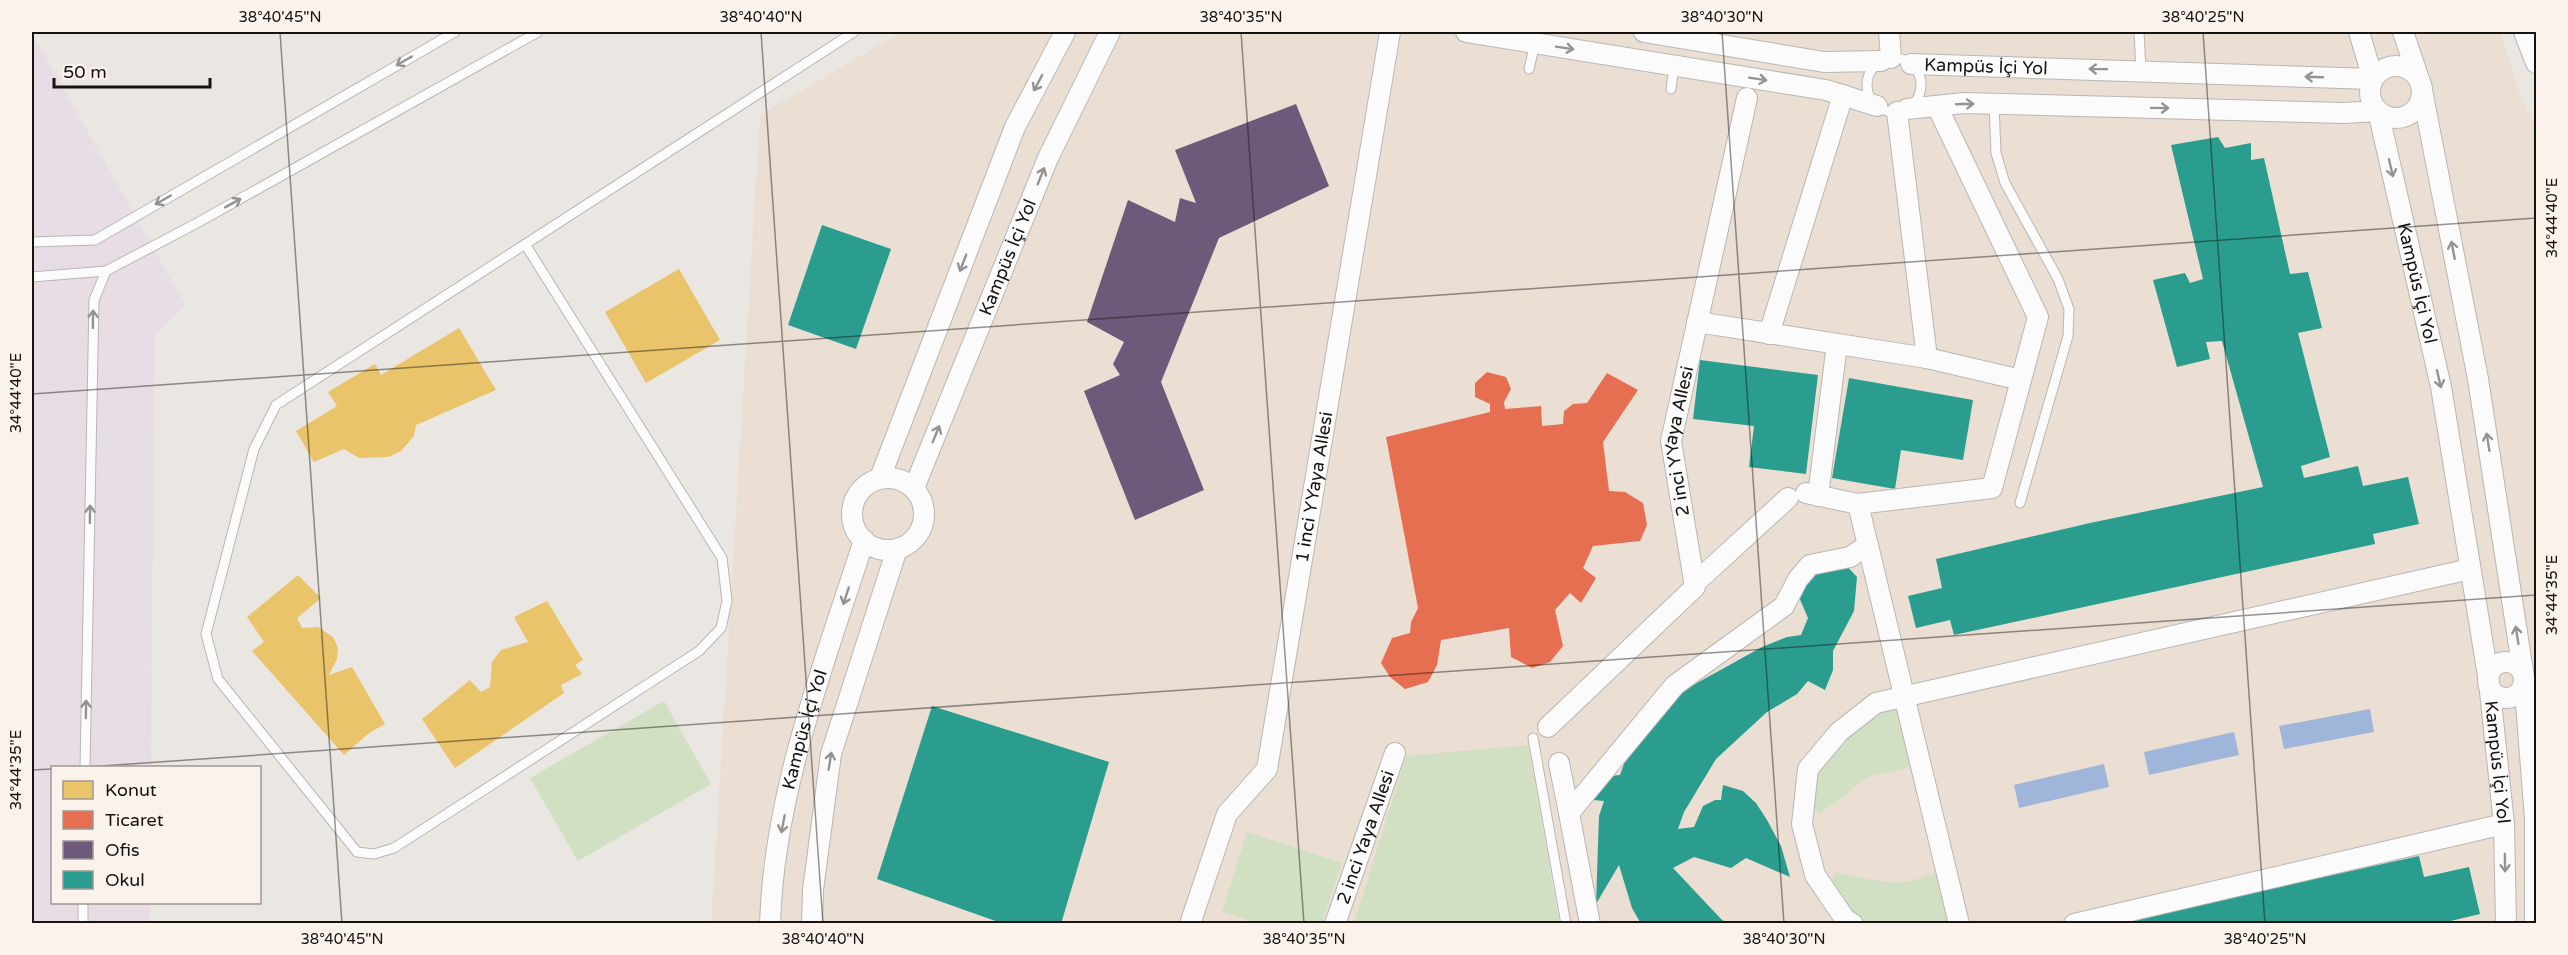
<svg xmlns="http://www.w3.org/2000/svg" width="2568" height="955" font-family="'Varela Round',sans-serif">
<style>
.industrial{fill:#e9dde5}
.education{fill:#ebdfd4}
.green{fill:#d1dfc2}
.water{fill:#9fb6da}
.homes{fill:#e9c46a}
.shops{fill:#e76f51}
.offices{fill:#6d597a}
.schools{fill:#2a9d8f}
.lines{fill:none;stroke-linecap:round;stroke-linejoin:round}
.lane-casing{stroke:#b9b6b3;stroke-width:11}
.street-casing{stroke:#b9b6b3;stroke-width:22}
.lane{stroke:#fcfbfb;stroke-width:9}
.street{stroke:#fcfbfb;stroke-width:20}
.oneway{stroke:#949392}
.ticks{fill:none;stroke:#161311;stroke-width:1.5;stroke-opacity:0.45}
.labels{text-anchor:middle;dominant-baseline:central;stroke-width:6;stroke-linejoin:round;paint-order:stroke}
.street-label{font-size:18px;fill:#161311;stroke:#fbf2ec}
.neatline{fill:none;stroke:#161311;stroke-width:2}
.ticks-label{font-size:15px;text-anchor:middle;fill:#161311}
</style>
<rect width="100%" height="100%" fill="#eae6e2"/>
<polygon class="industrial" points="32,33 186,306 155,334 151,767 52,768 52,902 149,903 149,923 32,924"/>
<polygon class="education" points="902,32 2501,32 2519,92 2536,127 2536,923 711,924 760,115"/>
<g class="green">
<polygon points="664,701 711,784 578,861 530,778"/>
<path d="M1903 704 1914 763C1904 773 1883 771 1869 777 1858 782 1852 789 1843 797 1836 803 1827 808 1819 813L1809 802 1810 785 1822 758 1870 717Z"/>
<polygon points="1528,745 1559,923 1354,923 1406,756"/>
<polygon points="1247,832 1342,863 1322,923 1257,923 1222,912"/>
<path d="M1835 873C1860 876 1884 886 1910 881 1921 879 1930 872 1941 875L1955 923H1867L1852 915 1830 887Z"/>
</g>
<g class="water">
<polygon points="2370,709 2374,732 2284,749 2279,726"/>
<polygon points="2234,732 2239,755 2149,775 2144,752"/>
<polygon points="2104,764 2109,787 2019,808 2014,785"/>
</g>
<g class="homes">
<polygon points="679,269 720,340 646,383 605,312"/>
<polygon points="459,328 496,390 416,425 414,436 401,451 388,457 359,458 344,449 314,462 296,431 337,406 328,392 375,364 381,375"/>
<polygon points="298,575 321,598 297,618 302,628 318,627 333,637 338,648 337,659 329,675 352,667 385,724 369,733 344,755 252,651 264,642 247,617"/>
<polygon points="547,601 583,660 575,665 582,674 561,685 564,693 455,768 422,719 470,680 481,692 490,687 492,662 501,650 528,642 514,617"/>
</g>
<polygon class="shops" points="1487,372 1506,377 1511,389 1504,402 1505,409 1541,406 1542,426 1563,424 1564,411 1573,404 1587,403 1607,373 1638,390 1603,442 1609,491 1625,492 1643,503 1647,525 1640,541 1593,546 1583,568 1596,578 1581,603 1570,593 1555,610 1563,646 1550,662 1532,668 1511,657 1509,628 1441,640 1437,665 1428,682 1405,689 1390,677 1381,663 1392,638 1410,633 1411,622 1418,608 1386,437 1490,412 1490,404 1475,397 1475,383"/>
<polygon class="offices" points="1296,104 1329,186 1219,238 1161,382 1204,490 1135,520 1084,391 1120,375 1113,364 1124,342 1087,322 1128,200 1175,222 1180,198 1196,203 1175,150"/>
<g class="schools">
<polygon points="2218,137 2225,148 2251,143 2251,160 2264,158 2290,274 2308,272 2322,328 2298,333 2330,457 2301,466 2304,478 2358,466 2363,486 2408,477 2419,524 2373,534 2375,544 1954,635 1950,620 1916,628 1908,596 1942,588 1936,559 2090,523 2263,487 2222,341 2206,342 2210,359 2177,367 2153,280 2185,273 2190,283 2203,279 2171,145"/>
<polygon points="822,225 891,249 856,349 788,325"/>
<polygon points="1700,360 1818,375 1806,474 1749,467 1754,426 1693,419"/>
<polygon points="1849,378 1973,400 1963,460 1901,450 1895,489 1832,478"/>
<polygon points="1844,563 1857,577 1854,611 1833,651 1833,670 1825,690 1808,681 1797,694 1767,712 1716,759 1684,812 1678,829 1694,827 1703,806 1715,800 1721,800 1723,785 1743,791 1756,803 1767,820 1781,846 1790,877 1746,858 1731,868 1694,857 1673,868 1722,920 1730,924 1641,924 1632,908 1619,865 1596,904 1599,816 1604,801 1593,800 1602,777 1620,775 1627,756 1661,713 1688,688 1762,647 1787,637 1801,635 1808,618 1798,595 1804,576"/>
<polygon points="932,706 1109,762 1061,924 1004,924 877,879"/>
<polygon points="2419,856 2424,877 2469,867 2480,914 2438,924 2111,924"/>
</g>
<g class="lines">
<defs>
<g id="lane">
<polyline points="2139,32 2141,70"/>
<circle cx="1894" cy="85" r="27"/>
<polyline points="1529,69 1535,43"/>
<polyline points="1671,89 1674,66"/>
<polyline points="1994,104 1996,153 2005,183 2058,279 2069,309 2068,336 2020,503"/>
<polyline points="32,242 95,240 455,32"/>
<polyline points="525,244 722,558 727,601 721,628 699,651 394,848 374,854 357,852 218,679 206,634 254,449 276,405 854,32"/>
<polyline points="32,277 106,271"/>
<polyline points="1533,738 1566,924"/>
<polyline points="85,768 94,300 106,271 197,223 538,32"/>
<polyline points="83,924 83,902"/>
</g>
<g id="street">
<polyline points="1466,32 1826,90 1877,106"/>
<polyline points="1644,32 1824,62 1881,61"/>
<polyline points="1889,32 1891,58"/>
<polyline points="2403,32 2421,85 2478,379 2524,678 2535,819 2535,924"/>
<polyline points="2524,32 2536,63"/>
<path id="s1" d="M1911 64 2373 79 2359 32"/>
<circle cx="2396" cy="92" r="26"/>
<polyline points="1937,106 2038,317 1992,488 1858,504 1959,924"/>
<path id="s2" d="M1907 109 1964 103 2344 113 2378 111 2441 387 2489 682 2504 824 2506 924"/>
<polyline points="1897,112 1927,358"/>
<polyline points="1697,322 1927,358 2021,380"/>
<polyline points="1769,334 1843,95"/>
<polyline points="880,478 1015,127 1065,32"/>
<circle cx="888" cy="514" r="36"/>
<path id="s3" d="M914 488 1048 158 1110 32"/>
<polyline points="1806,493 1858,504"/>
<polyline points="1818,496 1837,344"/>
<polyline points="1695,583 1788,498"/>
<circle cx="2506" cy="680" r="18"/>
<path id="s4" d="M1548 727 1695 587 1671 441 1747 98"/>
<polyline points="1559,763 1569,813"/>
<path id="s5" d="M770 924C774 791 824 665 864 540"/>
<polyline points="812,924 813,890 831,754 897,549"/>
<path id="s6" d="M1190 924 1227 814 1267 769 1390 32"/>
<path id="s7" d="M1335 924 1395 753"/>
<polyline points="1590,924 1569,813 1675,685 1784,606 1798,579 1810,565 1850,557 1868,545"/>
<polyline points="1853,924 1845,919 1815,875 1802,824 1808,769 1839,732 1876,703 2470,569"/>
<polyline points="2074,924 2504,824"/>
</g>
</defs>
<use href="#lane" class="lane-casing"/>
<use href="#street" class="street-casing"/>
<use href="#lane" class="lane"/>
<use href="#street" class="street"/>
</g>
<defs><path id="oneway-shaft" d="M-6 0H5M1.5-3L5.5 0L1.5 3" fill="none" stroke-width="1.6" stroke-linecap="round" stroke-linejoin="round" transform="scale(1.5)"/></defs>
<g class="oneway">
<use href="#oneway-shaft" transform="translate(1565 48) rotate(9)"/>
<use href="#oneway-shaft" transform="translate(404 61) rotate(150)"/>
<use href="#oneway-shaft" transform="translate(2098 69) rotate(-179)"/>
<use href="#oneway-shaft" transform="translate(2314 77) rotate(-178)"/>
<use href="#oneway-shaft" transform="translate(1758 79) rotate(9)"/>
<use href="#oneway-shaft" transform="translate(1038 83) rotate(118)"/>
<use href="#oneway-shaft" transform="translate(1965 104) rotate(-2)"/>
<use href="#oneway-shaft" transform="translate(2160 108) rotate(1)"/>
<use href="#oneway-shaft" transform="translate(2391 168) rotate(77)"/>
<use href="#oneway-shaft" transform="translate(1041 176) rotate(-68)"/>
<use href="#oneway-shaft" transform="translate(163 200) rotate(150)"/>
<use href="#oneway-shaft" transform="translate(233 203) rotate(-29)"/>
<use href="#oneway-shaft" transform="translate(2453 250) rotate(-101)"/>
<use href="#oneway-shaft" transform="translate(963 263) rotate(111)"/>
<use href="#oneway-shaft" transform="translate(93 319) rotate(-89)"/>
<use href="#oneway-shaft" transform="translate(2439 379) rotate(77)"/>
<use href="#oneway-shaft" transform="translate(936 434) rotate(-68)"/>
<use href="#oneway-shaft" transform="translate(2488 442) rotate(-99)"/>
<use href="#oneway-shaft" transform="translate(90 514) rotate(-89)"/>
<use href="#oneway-shaft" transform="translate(846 596) rotate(108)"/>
<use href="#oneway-shaft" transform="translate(2517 635) rotate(-99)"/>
<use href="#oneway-shaft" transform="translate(86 709) rotate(-89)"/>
<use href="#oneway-shaft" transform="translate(830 761) rotate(-81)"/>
<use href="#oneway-shaft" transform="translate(783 824) rotate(101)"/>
<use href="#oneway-shaft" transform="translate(2505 863) rotate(89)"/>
</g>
<path class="ticks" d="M280 32 342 924M761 32 823 924M1241 32 1304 924M1722 32 1784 924M2203 32 2265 924M32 394 2536 218M73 768 2536 595M32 770 52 769"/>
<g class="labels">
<g class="street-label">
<text stroke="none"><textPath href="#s1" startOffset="75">Kampüs İçi Yol</textPath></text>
<text stroke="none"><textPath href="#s3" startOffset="249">Kampüs İçi Yol</textPath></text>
<text stroke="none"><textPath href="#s2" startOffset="648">Kampüs İçi Yol</textPath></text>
<text stroke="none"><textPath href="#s4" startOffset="351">2 inci YYaya Allesi</textPath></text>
<text stroke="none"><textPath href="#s6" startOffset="462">1 inci YYaya Allesi</textPath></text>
<text stroke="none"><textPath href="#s5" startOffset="198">Kampüs İçi Yol</textPath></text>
<text stroke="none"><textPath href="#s2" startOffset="1134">Kampüs İçi Yol</textPath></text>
<text stroke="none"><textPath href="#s7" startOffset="92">2 inci Yaya Allesi</textPath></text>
</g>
</g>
<rect width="2568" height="955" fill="none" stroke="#fbf2ec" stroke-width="66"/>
<rect x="51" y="766" width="210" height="138" fill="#fbf2ec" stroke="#9f9994" stroke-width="1.5"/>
<rect x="63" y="781" width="30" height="18" fill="#e9c46a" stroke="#9f9994" stroke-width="1.5"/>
<text x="105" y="796" font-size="18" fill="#161311">Konut</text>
<rect x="63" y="811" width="30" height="18" fill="#e76f51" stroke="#9f9994" stroke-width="1.5"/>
<text x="105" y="826" font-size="18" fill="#161311">Ticaret</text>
<rect x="63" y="841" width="30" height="18" fill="#6d597a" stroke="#9f9994" stroke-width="1.5"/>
<text x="105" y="856" font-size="18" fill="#161311">Ofis</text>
<rect x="63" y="871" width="30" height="18" fill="#2a9d8f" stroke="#9f9994" stroke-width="1.5"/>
<text x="105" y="886" font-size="18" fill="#161311">Okul</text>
<path d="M54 78v9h156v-9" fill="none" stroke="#161311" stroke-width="3"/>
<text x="63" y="78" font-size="18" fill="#161311" stroke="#fbf2ec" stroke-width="4.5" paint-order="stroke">50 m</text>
<rect x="33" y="33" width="2502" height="889" class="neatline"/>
<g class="ticks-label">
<text x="280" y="22">38°40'45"N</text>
<text x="761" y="22">38°40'40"N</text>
<text x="1241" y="22">38°40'35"N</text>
<text x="1722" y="22">38°40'30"N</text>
<text x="2203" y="22">38°40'25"N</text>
<text transform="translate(2552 218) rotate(-90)" y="5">34°44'40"E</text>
<text transform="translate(16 393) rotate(-90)" y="5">34°44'40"E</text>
<text transform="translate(2552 595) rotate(-90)" y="5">34°44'35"E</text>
<text transform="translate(16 770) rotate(-90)" y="5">34°44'35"E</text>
<text x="342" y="944">38°40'45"N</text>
<text x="823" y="944">38°40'40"N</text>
<text x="1304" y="944">38°40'35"N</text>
<text x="1784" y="944">38°40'30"N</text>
<text x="2265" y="944">38°40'25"N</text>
</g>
</svg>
